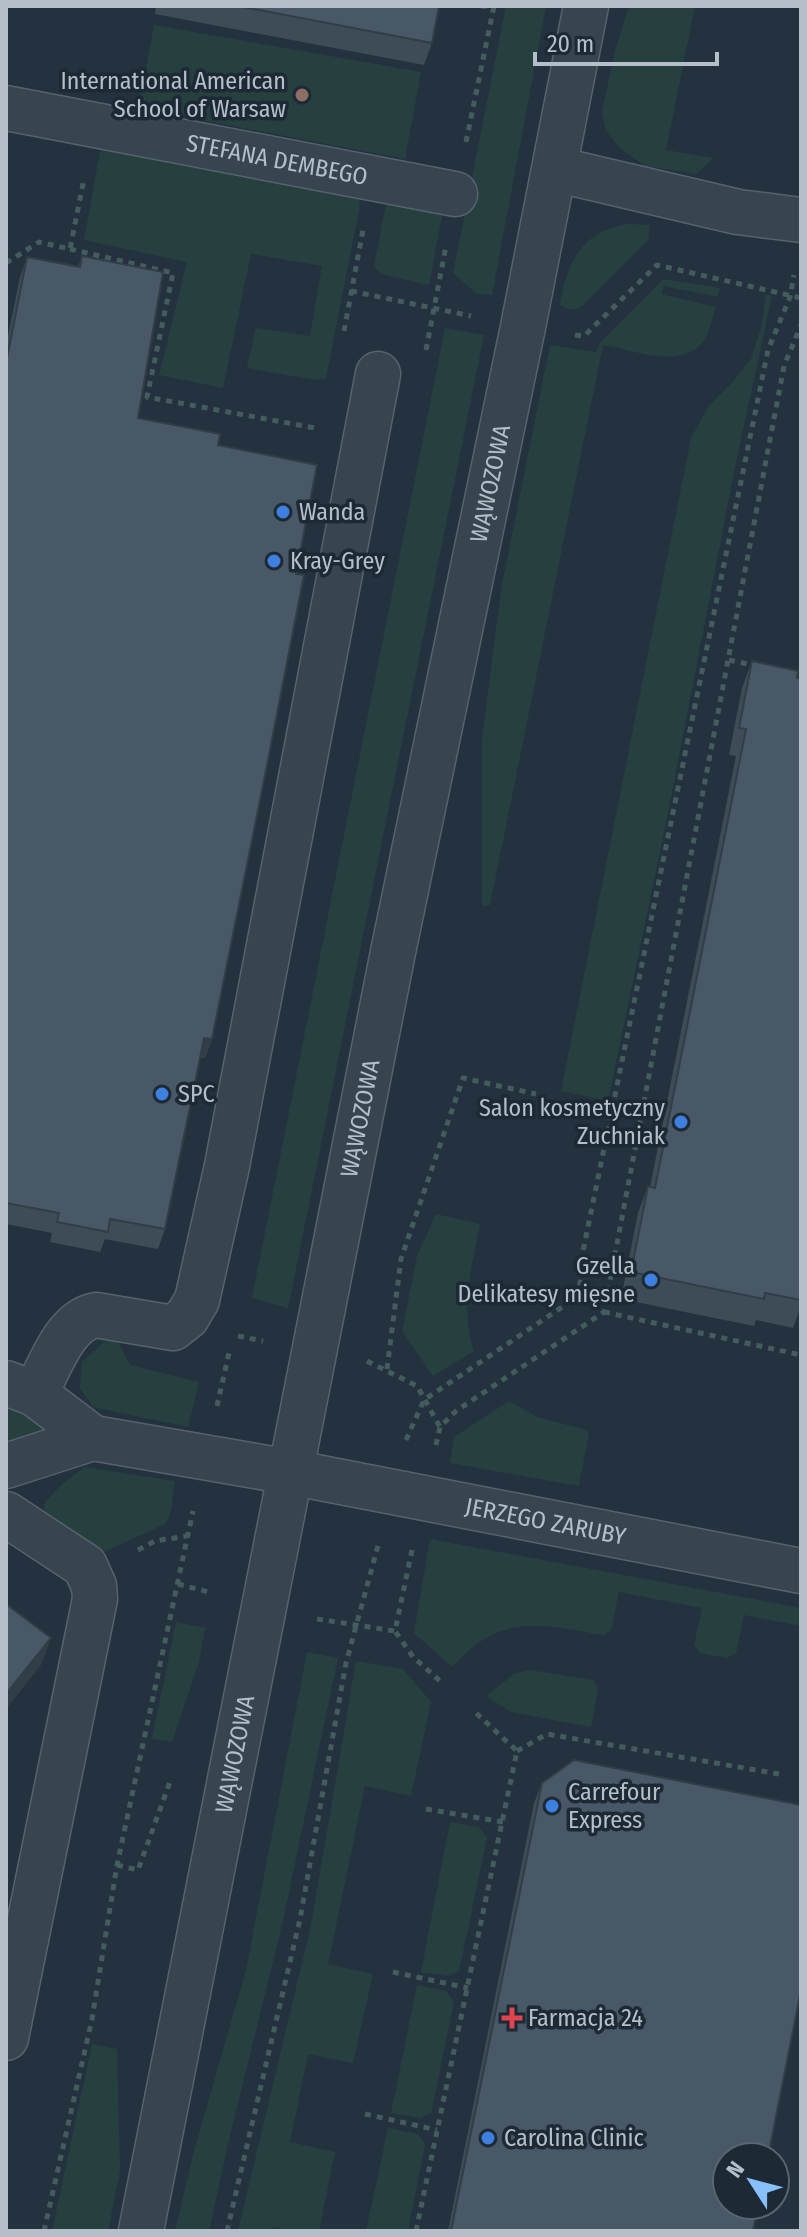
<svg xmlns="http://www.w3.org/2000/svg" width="807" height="2237" font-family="'Fira Sans Condensed',sans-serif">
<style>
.green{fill:#264040}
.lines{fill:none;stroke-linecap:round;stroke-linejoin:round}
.minor-casing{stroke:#56626d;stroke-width:47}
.tertiary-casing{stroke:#56626d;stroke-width:47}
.path{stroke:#445c5d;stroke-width:5;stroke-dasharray:6 6;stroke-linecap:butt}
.minor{stroke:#38444f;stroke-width:44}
.tertiary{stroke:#38444f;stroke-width:44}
.wall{fill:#3e4c58}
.shaded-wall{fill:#323e47}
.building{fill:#485866;stroke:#323e47;stroke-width:2}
.education-dot{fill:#8d6e63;stroke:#1d2934;stroke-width:3}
.shop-dot{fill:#3f7fe0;stroke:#1d2934;stroke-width:3}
.health-dot{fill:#e0444e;stroke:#1d2934;stroke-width:3}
.labels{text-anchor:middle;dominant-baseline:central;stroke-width:7;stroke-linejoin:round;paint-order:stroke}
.poi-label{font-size:24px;fill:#b4bfca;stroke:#1d2934;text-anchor:start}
.street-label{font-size:24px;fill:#b4bfca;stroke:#1d2934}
</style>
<rect width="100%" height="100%" fill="#243240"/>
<g class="green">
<polygon points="506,6 546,6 492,295 477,294 453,273"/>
<polygon points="629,6 695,6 666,150 714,158 696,174 645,166 621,149 606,131 602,112 616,47"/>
<polygon points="154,25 421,72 405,159 139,108"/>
<polygon points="101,146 358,196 360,205 326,378 316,380 247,368 256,328 310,336 322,266 251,254 223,388 159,375 187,262 84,240"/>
<polygon points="387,199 443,210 429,285 381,274 374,266"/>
<path d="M629 224 650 225 648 240 583 305C574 311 568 311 560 304 567 261 583 230 629 224Z"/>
<path d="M663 279 720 288 718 297 664 286 661 294 716 307C712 318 710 334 702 343 677 370 632 349 603 345L490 905 482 906V740L501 590 550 345 596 352 600 343Z"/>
<polygon points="766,294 772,296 734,472 668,813 608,1101 561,1091 691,438 709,406 731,384 751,359 761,328"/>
<polygon points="445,328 484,335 288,1308 252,1298"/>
<path d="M436 1214 480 1224C472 1266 459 1310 474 1351L433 1376 402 1331 417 1256Z"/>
<polygon points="117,1340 130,1365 199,1382 188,1427 93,1407 80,1388 82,1362 105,1341"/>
<polygon points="509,1401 537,1417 583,1429 589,1433 579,1486 450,1463 454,1437"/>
<polygon points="6,1402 20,1404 51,1433 6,1452"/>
<path d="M84 1467 175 1481C171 1497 175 1510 165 1524L104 1552 45 1512 44 1504C55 1489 69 1479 84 1467Z"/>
<path d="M430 1539 801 1608V1626L744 1615 736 1653 727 1658 700 1653 694 1645 702 1608 619 1592 611 1630 604 1635C538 1624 502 1612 452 1667L414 1633Z"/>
<polygon points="176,1622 205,1628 199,1662 172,1742 152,1739"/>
<polygon points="307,1652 338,1658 282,1925 228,2144 209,2231 175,2231 193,2155 246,1970"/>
<polygon points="356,1661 403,1669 431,1702 411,1796 365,1786 328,1964 373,1974 353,2063 308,2054 290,2142 335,2152 319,2231 290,2231 273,2227 272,2231 238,2231 311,1925"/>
<polygon points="530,1670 593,1680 598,1688 591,1727 511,1712 486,1696 514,1674"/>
<polygon points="450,1822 479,1827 487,1838 459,1971 448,1976 421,1972"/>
<polygon points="417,1985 446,1991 454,2002 431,2113 420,2118 391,2113"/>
<polygon points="92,2044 117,2049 120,2170 108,2231 52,2231"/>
<polygon points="388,2128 418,2134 425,2144 408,2231 366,2231"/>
</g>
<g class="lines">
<defs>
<g id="minor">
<path id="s1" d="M6 108 455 194"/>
<polyline points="555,169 738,212 801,220"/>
<path id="s2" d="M6 1383 35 1394 93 1438 290 1472 801 1571"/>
<path d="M35 1394C50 1367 64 1321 96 1315L173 1328 187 1317 197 1300 227 1166 378 374"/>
<polyline points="6,1466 93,1438"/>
<polyline points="6,1514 85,1566 94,1586 95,1599 6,2038"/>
</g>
<g id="tertiary">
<path id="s3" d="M141 2231 393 952 523 327 586 6"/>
</g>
</defs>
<use href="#minor" class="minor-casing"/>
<use href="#tertiary" class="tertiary-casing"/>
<g class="path">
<polyline points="481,6 493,7"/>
<polyline points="466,142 494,6"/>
<polyline points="70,249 173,273 147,397 315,428"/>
<polyline points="6,263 39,242 70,249 84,179"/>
<polyline points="351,291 471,316"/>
<polyline points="344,331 363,230"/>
<polyline points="575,335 584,336 657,265 801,298"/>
<polyline points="426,350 446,246"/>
<polyline points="729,660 757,666"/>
<polyline points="604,1312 801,1355"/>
<polyline points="238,1336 263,1341"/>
<polyline points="367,1361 417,1386 440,1427"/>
<polyline points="387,1369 401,1259 463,1078 536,1094"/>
<polyline points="217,1406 229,1353"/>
<polyline points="406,1440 424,1400 577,1297 581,1279 582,1256 768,350 790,297 794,275"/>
<polyline points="436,1445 440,1427 456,1411 604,1312 784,366 801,325"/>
<polyline points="138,1550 155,1541 187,1536"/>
<polyline points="412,1550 395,1631 413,1657 441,1682"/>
<polyline points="178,1584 212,1593"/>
<polyline points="317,1619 395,1631"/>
<polyline points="517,1751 547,1734 779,1774"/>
<polyline points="426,1809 503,1822"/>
<polyline points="117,1865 138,1870 171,1779"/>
<polyline points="393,1972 468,1988"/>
<polyline points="365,2114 437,2130"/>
<polyline points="44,2231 92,2019 117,1865 193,1511"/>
<polyline points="227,2231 300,1919 346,1663 379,1542"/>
<polyline points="416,2231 517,1751 476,1713"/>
</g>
<use href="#minor" class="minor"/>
<use href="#tertiary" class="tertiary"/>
</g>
<g class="wall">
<polygon points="156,6 439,6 432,43 424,65 155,14"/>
<polygon points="82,256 138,418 218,445 296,574 212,1039 205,1058 200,1058 165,1229 158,1249 105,1239 100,1252 50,1242 52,1233 6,1224 6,346 20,277 27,257 78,267"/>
<polygon points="752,661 801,679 801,1306 793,1328 756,1320 754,1326 621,1299 638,1213 648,1186 650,1187 736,756 729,755 742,688"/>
<polygon points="542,1783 753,2231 448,2231 534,1803"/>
</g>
<g class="shaded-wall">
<polygon points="204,1038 212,1039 205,1058 197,1057"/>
<polygon points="51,1638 41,1665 6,1709 6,1694"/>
</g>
<g class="building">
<polygon points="238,6 439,6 432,43"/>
<polygon points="82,256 163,272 138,418 220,434 218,445 317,465 296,574 304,575 269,755 212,1039 204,1038 165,1229 110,1219 108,1232 57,1222 59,1213 6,1203 6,363 27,257 80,267"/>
<polygon points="752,661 798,671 797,678 801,679 801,1300 765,1293 764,1299 631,1272 648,1186 655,1188 746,729 739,728"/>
<polygon points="6,1604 51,1638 6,1694"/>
<polygon points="574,1760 801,1805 801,1990 768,2157 727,2157 727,2205 758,2205 753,2231 451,2231 542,1783"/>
</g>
<circle class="education-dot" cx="302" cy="95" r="8"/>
<g class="shop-dot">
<circle cx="283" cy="512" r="8"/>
<circle cx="274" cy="561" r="8"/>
<circle cx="162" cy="1094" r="8"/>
<circle cx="681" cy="1122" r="8"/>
<circle cx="651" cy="1280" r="8"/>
<circle cx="552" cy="1806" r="8"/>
<circle cx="488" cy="2138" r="8"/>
</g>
<path class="health-dot" d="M508 2006h8v8h8v8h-8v8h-8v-8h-8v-8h8z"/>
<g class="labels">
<g class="poi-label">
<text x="286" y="81" text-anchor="end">International American<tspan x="286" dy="28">School of Warsaw</tspan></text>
<text x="299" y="512">Wanda</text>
<text x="290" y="561">Kray-Grey</text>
<text x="178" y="1094">SPC</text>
<text x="665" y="1108" text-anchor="end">Salon kosmetyczny<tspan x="665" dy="28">Zuchniak</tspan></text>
<text x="635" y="1266" text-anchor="end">Gzella<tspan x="635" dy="28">Delikatesy mięsne</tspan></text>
<text x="568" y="1792">Carrefour<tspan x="568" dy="28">Express</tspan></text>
<text x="528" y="2018">Farmacja 24</text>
<text x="504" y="2138">Carolina Clinic</text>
</g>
<g class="street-label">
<text stroke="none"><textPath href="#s1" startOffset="276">STEFANA DEMBEGO</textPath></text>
<text stroke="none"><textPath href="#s3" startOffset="1782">WĄWOZOWA</textPath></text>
<text stroke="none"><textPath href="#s3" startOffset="1134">WĄWOZOWA</textPath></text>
<text stroke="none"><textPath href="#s2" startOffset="564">JERZEGO ZARUBY</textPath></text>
<text stroke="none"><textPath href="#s3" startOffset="486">WĄWOZOWA</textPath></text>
</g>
</g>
<rect width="807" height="2237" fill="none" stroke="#b4bfca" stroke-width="16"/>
<g transform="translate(751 2181) rotate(306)"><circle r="38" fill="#1d2934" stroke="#596570" stroke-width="2"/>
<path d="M0-6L14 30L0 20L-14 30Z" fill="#88c0fb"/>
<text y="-12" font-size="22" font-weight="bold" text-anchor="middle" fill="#b4bfca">N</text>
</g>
<path d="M535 52v12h182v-12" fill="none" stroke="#b4bfca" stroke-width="4"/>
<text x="547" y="52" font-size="24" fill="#b4bfca" stroke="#1d2934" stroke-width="6" paint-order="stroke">20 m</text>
</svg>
